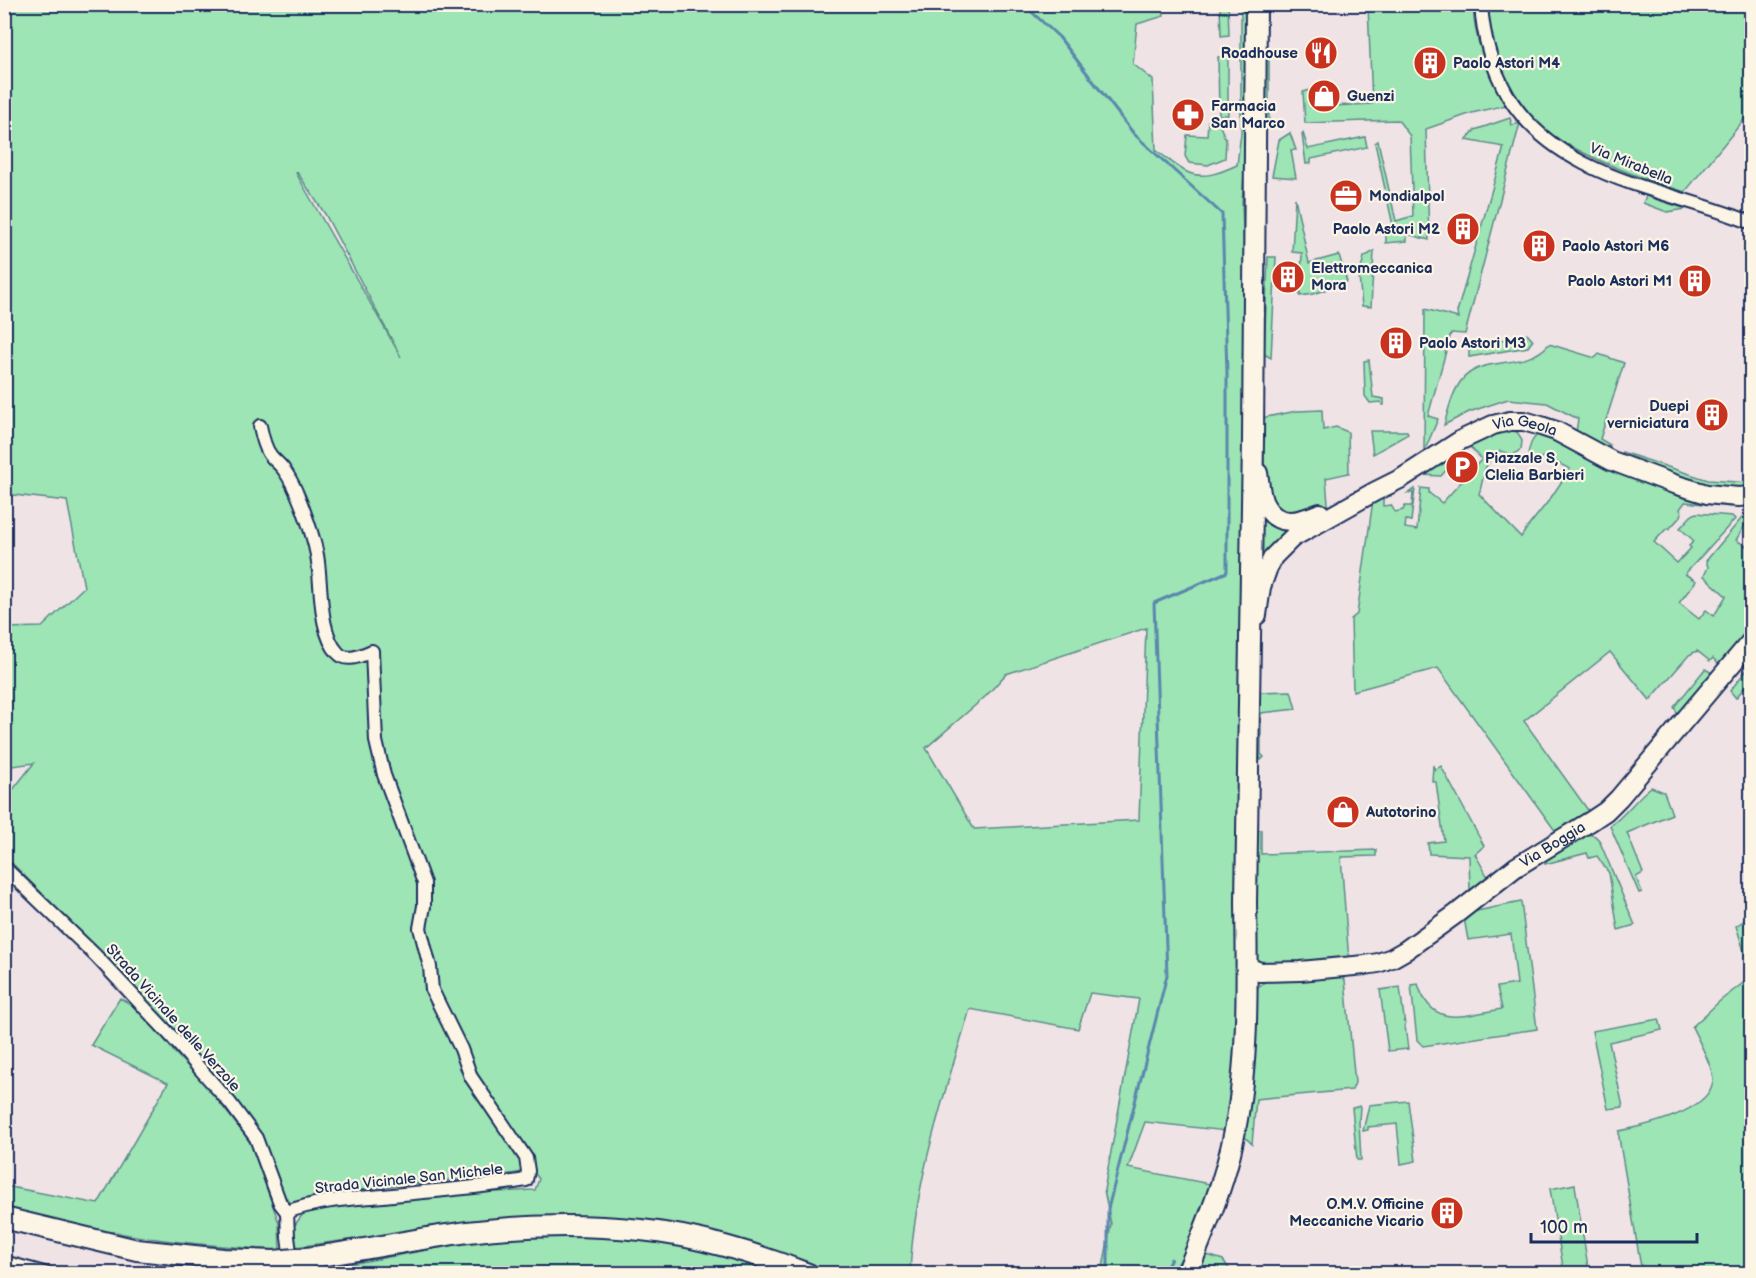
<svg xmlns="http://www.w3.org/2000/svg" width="1756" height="1278" font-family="'Balsamiq Sans',sans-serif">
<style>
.green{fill:#9de5b4;stroke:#5c8a89;stroke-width:1.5;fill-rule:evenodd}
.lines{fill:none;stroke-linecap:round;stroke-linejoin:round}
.stream{stroke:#5a87ae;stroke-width:3}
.street-casing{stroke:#1b2f5e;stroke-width:16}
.secondary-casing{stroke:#1b2f5e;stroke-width:22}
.primary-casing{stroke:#1b2f5e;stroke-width:24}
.street{stroke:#fcf5e5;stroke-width:12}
.secondary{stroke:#fcf5e5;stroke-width:18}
.primary{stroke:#fcf5e5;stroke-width:20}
.primary-bridge-casing{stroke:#1b2f5e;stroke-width:24;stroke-linecap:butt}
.primary-bridge{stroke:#fcf5e5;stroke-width:20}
.labels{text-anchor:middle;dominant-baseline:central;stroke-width:4.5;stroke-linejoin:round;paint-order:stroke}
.poi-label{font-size:15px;font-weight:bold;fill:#1b2f5e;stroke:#fcf5e5;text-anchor:start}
.street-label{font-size:15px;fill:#1b2f5e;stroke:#fcf5e5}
</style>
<rect width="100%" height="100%" fill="#f0e3e6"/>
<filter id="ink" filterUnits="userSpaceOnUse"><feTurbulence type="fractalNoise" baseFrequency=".0167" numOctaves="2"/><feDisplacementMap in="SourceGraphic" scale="12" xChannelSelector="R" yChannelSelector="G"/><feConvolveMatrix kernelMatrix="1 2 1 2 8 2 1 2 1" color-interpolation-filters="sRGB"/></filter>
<g filter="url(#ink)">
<g class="green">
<path d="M5 5H1163L1164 16 1137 24 1133 64 1153 80 1156 150C1166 157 1176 167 1187 172 1203 180 1222 172 1237 165L1241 133V5H1246L1244 173 1242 203 1245 284 1237 1065 1227 1131 1145 1122 1128 1168 1215 1185 1194 1238 1172 1273H1102L1111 1224 1104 1190 1139 999 1090 993 1078 1029 970 1009C944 1095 914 1183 910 1273H834L781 1254 485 1222 295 1247 294 1226 303 1214C378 1195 458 1194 535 1190L539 1179 533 1171H528L475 1180H452L380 1187 291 1203 283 1195 271 1168 177 1034 101 953 5 856 4 801 34 763 5 767V628L42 627 84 587 67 501 5 494ZM297 172 325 214 401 357 296 173ZM1146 628 1139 820 974 829 926 748 986 696 1006 674Z"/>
<polygon points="1220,5 1228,5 1229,35 1221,36"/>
<path d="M1368 5H1473C1474 40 1488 75 1506 105L1472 113 1426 129 1429 240 1407 234V241L1386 243V234L1394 230 1375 143 1378 141 1396 221 1413 216 1410 136 1398 120 1305 123 1303 92 1310 90 1311 107 1372 104Z"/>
<path d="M1488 5H1751V111L1685 192C1649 181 1615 169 1582 152 1566 144 1552 137 1539 125 1506 97 1491 47 1488 5Z"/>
<polygon points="1265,53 1269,53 1269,121 1264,122"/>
<polygon points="1228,56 1228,115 1219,115 1218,57"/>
<polygon points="1510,118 1512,125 1520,123 1465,334 1451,333 1428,416 1438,419 1424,452 1425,309 1458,318 1457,312 1504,147 1466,140 1475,130"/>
<polygon points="1208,121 1219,124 1226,140 1225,158 1208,165 1189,163 1185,156 1187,135 1207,136"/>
<polygon points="1290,133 1296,150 1291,150 1296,178 1272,176 1279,140"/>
<polygon points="1303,133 1308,149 1365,137 1367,147 1311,159 1311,163 1306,164 1302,134"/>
<polygon points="1646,196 1686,209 1667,212 1643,203"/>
<polygon points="1295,198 1309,263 1339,255 1347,282 1313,294 1300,296 1302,253 1292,252"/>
<polygon points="1374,251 1371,307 1362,306 1359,276 1364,257"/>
<polygon points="1268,257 1276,257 1271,358 1264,354"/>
<polygon points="1528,334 1533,340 1528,347 1469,357 1469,350 1474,346"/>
<path d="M1549 344 1595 358 1599 354 1624 363 1600 439 1610 445 1604 448 1576 432 1578 419 1547 403 1508 399 1469 412 1444 425C1448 411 1452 393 1461 381 1483 353 1525 372 1549 344Z"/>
<polygon points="1369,360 1373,397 1384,399 1384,405 1382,405 1381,402 1370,403 1365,396 1364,361"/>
<polygon points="1322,410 1323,430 1336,427 1348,432 1349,473 1326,478 1328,504 1314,512 1296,517 1277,510 1266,487 1261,418 1297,411"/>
<path d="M1511 429 1518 433 1522 441 1521 449 1513 455 1500 451C1482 463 1485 475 1479 494L1521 537 1527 528 1550 499 1570 469 1544 456 1536 461 1532 460 1528 454C1530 444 1533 436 1542 432L1733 504 1731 507 1685 502 1680 509 1682 513 1681 516 1669 529 1667 528 1654 542 1677 563 1691 548 1689 546 1694 541 1680 528 1691 516 1696 513 1732 516 1735 519 1685 574 1696 581 1679 603 1699 619 1706 610 1714 616 1726 596 1704 576 1708 567 1706 561 1751 507V518L1750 517 1736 540 1751 549V631L1721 667 1713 658 1710 661 1697 651 1689 655 1650 700 1610 652 1524 721 1590 813 1556 832 1438 668 1353 691 1351 619 1357 614 1373 500 1410 482V484L1391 494V496L1383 498V506L1391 505 1395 512 1403 510 1405 506H1412L1413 493H1408L1415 489 1411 521 1406 520 1405 528 1417 530 1421 488 1429 489V493L1442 503 1482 459 1469 446 1463 451 1441 476 1423 475 1464 444Z"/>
<polygon points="1370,431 1407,431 1408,434 1373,454"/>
<polygon points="1622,452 1708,480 1751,483 1751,491 1709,490 1621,458"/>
<polygon points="1257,500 1310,523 1258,564"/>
<polygon points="1751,664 1751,679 1736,698 1730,691"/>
<polygon points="1705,669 1714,674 1679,716 1674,707"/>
<polygon points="1291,691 1296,709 1261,713 1261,754 1264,757 1261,760 1259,754 1259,692"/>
<polygon points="1433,765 1435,770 1441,766 1484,846 1475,854 1489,879 1470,892 1469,856 1429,854 1428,843 1444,841 1436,782 1432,781"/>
<path d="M1651 787 1664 792 1672 814 1627 833 1643 873 1636 877 1642 892 1639 893 1610 826C1626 815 1636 798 1651 787Z"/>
<polygon points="1261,830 1261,854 1376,850 1376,856 1341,857 1349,961 1265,969 1251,962 1255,831"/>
<polygon points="1588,834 1595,836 1599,840 1635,925 1618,930 1609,873 1597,856 1589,858 1587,853 1545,864 1544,858 1581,836"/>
<path d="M1521 902 1537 1029 1423 1046 1417 1040 1411 985 1418 984C1432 1030 1464 1015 1502 1009L1497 987 1517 984 1511 934 1468 940 1464 918 1472 912Z"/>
<polygon points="1751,916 1751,964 1747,960 1736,926"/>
<polygon points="1339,975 1345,980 1355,1083 1352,1090 1256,1099 1252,1144 1241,1133 1252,996 1258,987 1269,979"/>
<path d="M1751 977V1273H1642L1619 1138V1131C1644 1126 1712 1111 1713 1079 1713 1067 1698 1039 1692 1027L1721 1000Z"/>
<polygon points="1400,987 1408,1049 1388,1051 1380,990"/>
<path d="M120 998 132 1005 155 1027 174 1052 204 1083 245 1135 251 1144 279 1223 280 1250C222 1247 164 1242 107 1231 73 1224 39 1215 5 1207V1186L98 1204 168 1083 91 1045Z"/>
<polygon points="1659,1019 1662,1030 1609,1042 1623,1107 1608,1109 1592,1031"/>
<polygon points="1408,1101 1416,1161 1401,1164 1397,1124 1368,1127 1368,1130 1363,1131 1369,1105"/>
<polygon points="1360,1106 1359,1122 1361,1160 1357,1160 1352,1108"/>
<polygon points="1575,1184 1575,1185 1589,1273 1564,1273 1550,1189"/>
<path d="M586 1232C606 1234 627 1236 647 1239 692 1246 736 1259 779 1273L298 1274 297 1271 339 1266 471 1242 529 1234Z"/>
<polygon points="1207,1255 1223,1260 1232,1273 1194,1274 1200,1257"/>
</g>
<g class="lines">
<g class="stream">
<polyline points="1023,4 1059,37 1134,134 1222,214 1227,373 1227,572 1154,603 1167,975 1108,1209 1108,1274"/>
<polyline points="1735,4 1752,14"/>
<polyline points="1163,1274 1171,1259"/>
</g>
<defs>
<g id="street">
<path d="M1481 4C1483 37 1492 68 1508 96 1559 180 1669 189 1752 223"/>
<path d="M260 426C262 436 265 449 271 456 275 461 281 465 284 470 297 487 313 534 317 555 322 583 318 632 338 653 347 663 362 655 372 651L376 741 384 775 424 883V906L420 928 430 967 432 990 461 1049 471 1077 526 1158 528 1171 526 1180C479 1188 431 1191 383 1196 351 1199 318 1200 287 1212L288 1237 293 1274"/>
<polyline points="4,867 96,956 172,1037 230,1103 256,1138 280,1203 287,1212"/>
<polyline points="4,1262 48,1274"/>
</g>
<g id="secondary">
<path d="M1258 473C1260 483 1260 497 1265 505 1278 529 1300 521 1320 513"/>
<path id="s1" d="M1257 615 1261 587 1267 570 1273 557 1292 538 1374 492 1402 478 1461 440 1493 425 1510 421H1524L1541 426 1556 431 1612 461 1674 484 1707 494 1738 497 1752 496"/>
<path id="s2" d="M1247 967 1260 972 1300 971 1365 965 1378 963 1392 958 1406 950 1456 914 1516 867 1591 821 1606 811 1619 798 1752 640"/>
</g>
<g id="primary">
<polyline points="4,1218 137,1250 223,1259 274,1261"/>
<path d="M306 1258C360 1251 414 1239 468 1232 525 1225 583 1224 641 1230 695 1235 758 1254 808 1274"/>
<path d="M1187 1274C1202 1235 1219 1197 1229 1157 1250 1076 1247 985 1246 902L1253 440 1256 4"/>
</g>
</defs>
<use href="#street" class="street-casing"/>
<use href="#secondary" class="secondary-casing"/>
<use href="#primary" class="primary-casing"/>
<use href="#street" class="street"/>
<use href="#secondary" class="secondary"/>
<use href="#primary" class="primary"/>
<defs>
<polyline id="primary-bridge" points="274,1261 306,1258"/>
</defs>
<use href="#primary-bridge" class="primary-bridge-casing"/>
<use href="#primary-bridge" class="primary-bridge"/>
</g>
</g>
<defs>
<symbol id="restaurant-disc" viewBox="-11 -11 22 22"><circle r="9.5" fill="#c8321e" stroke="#fcf5e5"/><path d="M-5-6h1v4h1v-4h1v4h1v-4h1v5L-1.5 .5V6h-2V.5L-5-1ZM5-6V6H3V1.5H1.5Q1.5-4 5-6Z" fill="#fff"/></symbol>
<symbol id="building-disc" viewBox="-11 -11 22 22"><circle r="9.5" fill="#c8321e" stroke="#fcf5e5"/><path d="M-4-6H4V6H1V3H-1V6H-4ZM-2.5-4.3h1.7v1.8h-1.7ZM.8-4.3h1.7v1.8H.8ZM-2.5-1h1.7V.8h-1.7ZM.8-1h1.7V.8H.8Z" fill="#fff"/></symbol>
<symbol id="shop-disc" viewBox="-11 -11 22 22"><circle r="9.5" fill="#c8321e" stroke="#fcf5e5"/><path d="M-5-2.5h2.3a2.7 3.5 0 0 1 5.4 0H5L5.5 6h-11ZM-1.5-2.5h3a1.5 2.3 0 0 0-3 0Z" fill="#fff"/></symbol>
<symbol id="pharmacy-disc" viewBox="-11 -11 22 22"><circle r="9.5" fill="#c8321e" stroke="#fcf5e5"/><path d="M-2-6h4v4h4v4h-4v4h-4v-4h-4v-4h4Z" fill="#fff"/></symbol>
<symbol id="office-disc" viewBox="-11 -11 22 22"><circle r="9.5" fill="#c8321e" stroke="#fcf5e5"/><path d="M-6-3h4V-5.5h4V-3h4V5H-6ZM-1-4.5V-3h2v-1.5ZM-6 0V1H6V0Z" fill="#fff"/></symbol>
<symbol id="parking-disc" viewBox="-11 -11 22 22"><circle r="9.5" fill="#c8321e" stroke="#fcf5e5"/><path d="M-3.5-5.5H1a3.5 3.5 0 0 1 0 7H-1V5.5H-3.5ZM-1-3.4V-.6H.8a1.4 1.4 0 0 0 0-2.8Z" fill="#fff"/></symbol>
</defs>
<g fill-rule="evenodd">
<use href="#restaurant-disc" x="1302" y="34" width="38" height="38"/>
<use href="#building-disc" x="1411" y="44" width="38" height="38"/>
<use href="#shop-disc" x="1305" y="77" width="38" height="38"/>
<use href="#pharmacy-disc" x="1169" y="96" width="38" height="38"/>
<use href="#office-disc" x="1327" y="177" width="38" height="38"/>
<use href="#building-disc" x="1444" y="210" width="38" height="38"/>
<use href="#building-disc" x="1520" y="227" width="38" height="38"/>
<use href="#building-disc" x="1269" y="258" width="38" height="38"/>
<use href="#building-disc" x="1676" y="262" width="38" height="38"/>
<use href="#building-disc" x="1377" y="324" width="38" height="38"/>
<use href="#building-disc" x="1693" y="396" width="38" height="38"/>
<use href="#parking-disc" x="1443" y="448" width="38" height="38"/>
<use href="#shop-disc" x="1324" y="793" width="38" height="38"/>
<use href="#building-disc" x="1428" y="1194" width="38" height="38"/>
</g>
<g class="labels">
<g class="poi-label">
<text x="1298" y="53" text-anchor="end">Roadhouse</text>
<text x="1453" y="63">Paolo Astori M4</text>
<text x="1347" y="96">Guenzi</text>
<text x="1211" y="106">Farmacia<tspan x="1211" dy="17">San Marco</tspan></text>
<text x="1369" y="196">Mondialpol</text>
<text x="1440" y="229" text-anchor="end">Paolo Astori M2</text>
<text x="1562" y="246">Paolo Astori M6</text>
<text x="1311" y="268">Elettromeccanica<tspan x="1311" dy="17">Mora</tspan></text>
<text x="1672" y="281" text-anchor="end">Paolo Astori M1</text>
<text x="1419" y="343">Paolo Astori M3</text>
<text x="1689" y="406" text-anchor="end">Duepi<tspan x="1689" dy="17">verniciatura</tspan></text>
<text x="1485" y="458">Piazzale S,<tspan x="1485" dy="17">Clelia Barbieri</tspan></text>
<text x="1366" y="812">Autotorino</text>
<text x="1424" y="1204" text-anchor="end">O.M.V. Officine<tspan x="1424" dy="17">Meccaniche Vicario</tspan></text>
</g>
<g class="street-label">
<text transform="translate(1631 164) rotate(22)">Via Mirabella</text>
<text stroke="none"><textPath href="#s1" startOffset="351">Via Geola</textPath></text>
<text stroke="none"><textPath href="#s2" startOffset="344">Via Boggia</textPath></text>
<text transform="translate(173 1018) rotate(48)">Strada Vicinale delle Verzole</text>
<text transform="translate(409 1179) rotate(-6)">Strada Vicinale San Michele</text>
</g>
</g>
<rect width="1756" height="1278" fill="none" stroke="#fcf5e5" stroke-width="24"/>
<rect x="12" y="12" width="1732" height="1254" fill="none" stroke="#1b2f5e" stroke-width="2" filter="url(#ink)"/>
<path d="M1531 1233v9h166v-9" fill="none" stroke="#1b2f5e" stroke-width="3"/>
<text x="1540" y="1233" font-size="18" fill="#1b2f5e" stroke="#fcf5e5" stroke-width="4.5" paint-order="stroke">100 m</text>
</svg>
